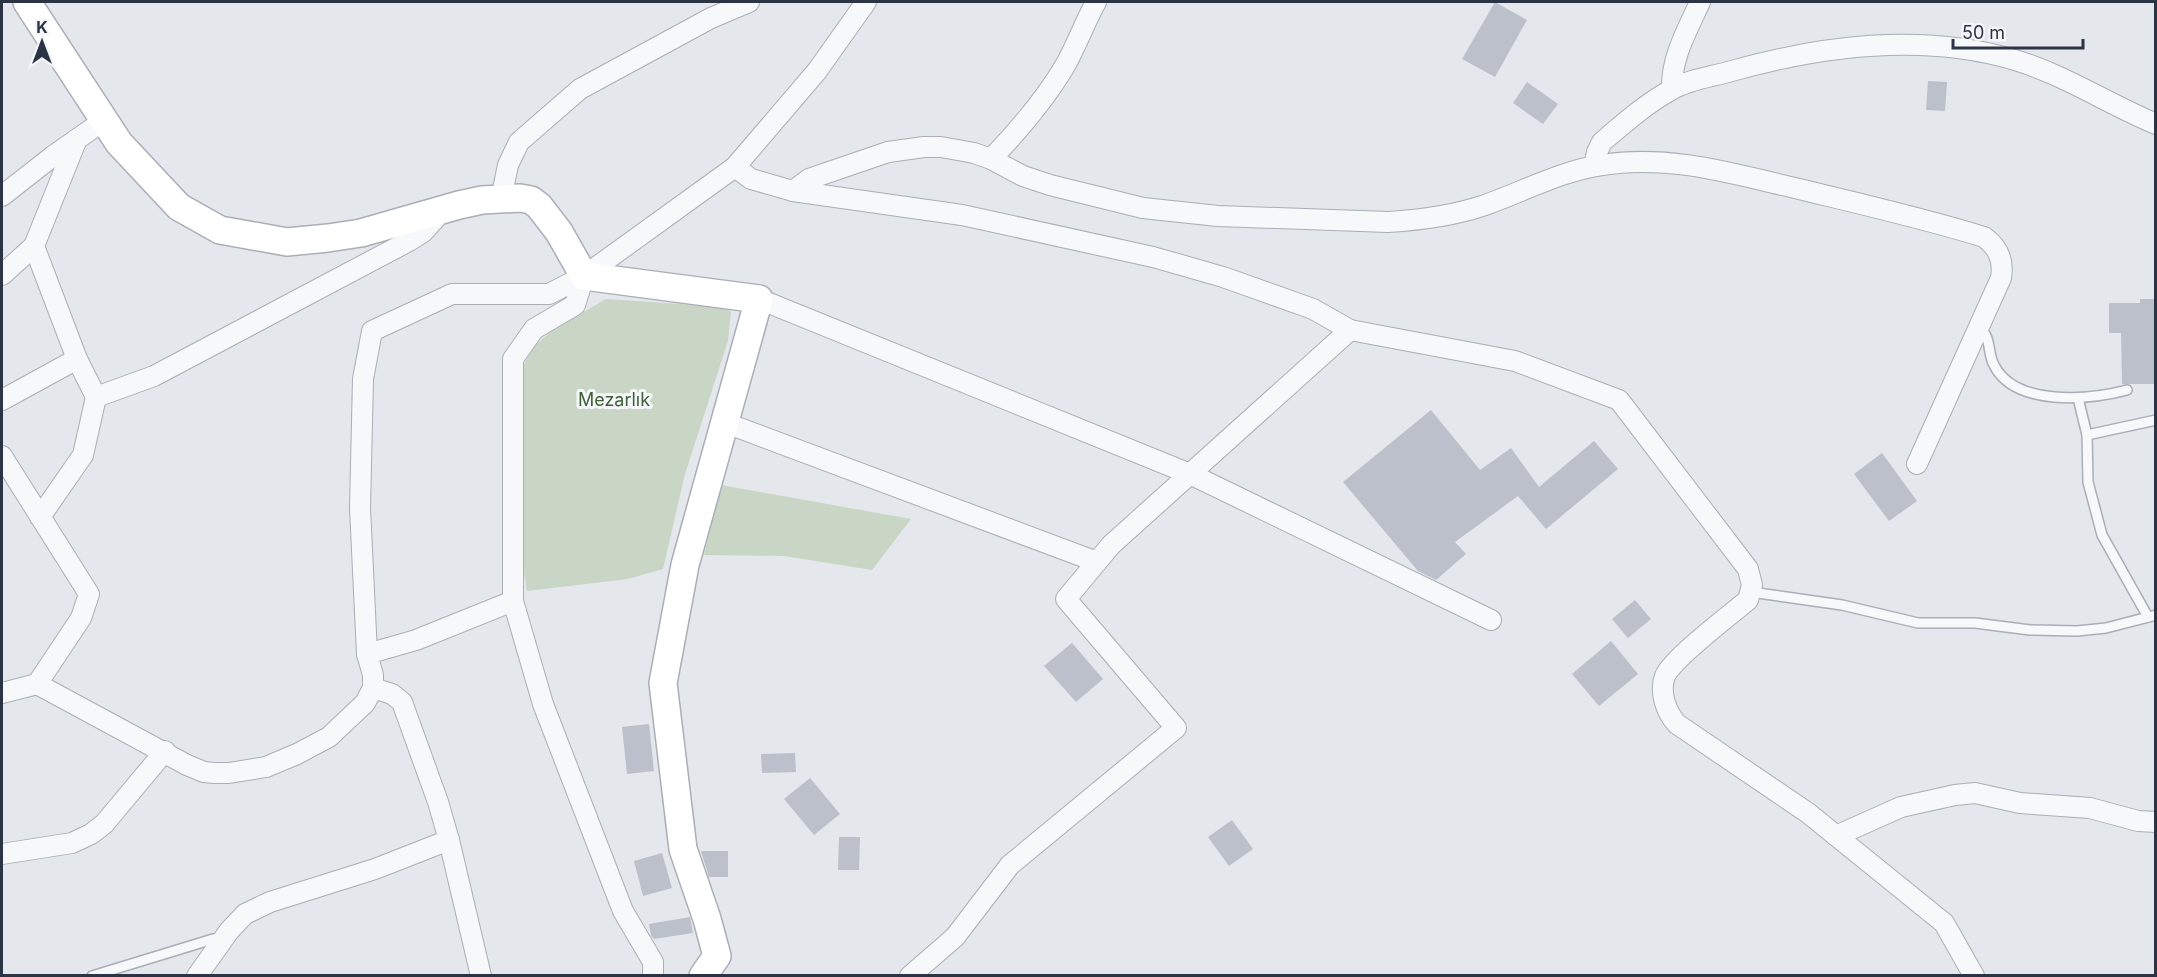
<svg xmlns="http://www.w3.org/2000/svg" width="2157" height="977" font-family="Inter,sans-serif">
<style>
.green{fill:#c9d6c5}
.building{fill:#bbc0ca}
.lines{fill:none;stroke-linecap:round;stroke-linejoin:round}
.lane-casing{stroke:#a9aeb7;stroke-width:12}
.street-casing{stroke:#a9aeb7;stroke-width:22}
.secondary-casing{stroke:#a9aeb7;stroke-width:30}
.lane{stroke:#f7f8fa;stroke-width:9}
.street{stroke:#f7f8fa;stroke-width:20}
.secondary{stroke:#fff;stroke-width:27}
.labels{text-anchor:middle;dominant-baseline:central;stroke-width:6;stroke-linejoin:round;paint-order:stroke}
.park-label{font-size:18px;fill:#3f6138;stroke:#f4f6f9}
</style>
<rect width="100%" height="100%" fill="#e4e7ec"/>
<g class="green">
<polygon points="606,299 726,307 731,312 728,341 685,474 663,569 628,579 527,591 523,566 523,366 535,345 556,328"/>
<polygon points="721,485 911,519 872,570 784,556 704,555"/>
</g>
<g class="building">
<polygon points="1495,2 1527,20 1495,77 1462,59"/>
<polygon points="1928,81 1947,82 1945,111 1926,110"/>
<polygon points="1527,82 1558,104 1543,124 1513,103"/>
<polygon points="2140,299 2156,299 2156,384 2122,384 2121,333 2109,333 2109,303 2140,303"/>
<polygon points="1431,410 1480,470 1511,448 1539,487 1594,441 1618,469 1546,529 1518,496 1455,542 1466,554 1436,580 1418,571 1343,482"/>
<polygon points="1882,453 1917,501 1889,521 1854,474"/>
<polygon points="1635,600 1651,619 1628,638 1612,619"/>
<polygon points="1611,641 1638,674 1599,706 1572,674"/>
<polygon points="1072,643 1103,679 1076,702 1044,666"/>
<polygon points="649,724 654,771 627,774 622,727"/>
<polygon points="795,753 796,772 762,773 761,754"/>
<polygon points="810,778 840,814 814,835 784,799"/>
<polygon points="1232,820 1253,849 1229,866 1208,837"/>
<polygon points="839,837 860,837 859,870 838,870"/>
<polygon points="701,851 728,851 728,877 709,877"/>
<polygon points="662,853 672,888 643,896 634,861"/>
<polygon points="690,917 693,933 654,939 651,935 649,924"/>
</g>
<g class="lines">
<defs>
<g id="lane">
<path d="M1979 328C1992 336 1987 353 1994 365 2015 407 2089 400 2127 390"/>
<polyline points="2078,398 2087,435 2088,482 2102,535 2148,617"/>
<polyline points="2087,435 2156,420"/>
<polyline points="1751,592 1842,605 1918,623 1975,623 2030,630 2077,631 2106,628 2156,615"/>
<polyline points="92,976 213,939 222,940"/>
</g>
<g id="street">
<path d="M1672 89C1671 57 1688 29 1700 2"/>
<path d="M991 159C1019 130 1045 100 1066 64 1077 44 1085 22 1096 2"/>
<path d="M1594 166 1597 152 1602 142C1623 124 1647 103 1671 90 1687 80 1710 77 1728 72 1820 46 1921 32 2015 60 2065 75 2108 104 2156 124"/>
<polyline points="735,167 817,71 866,2"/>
<path d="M793 191 809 179 888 152 924 147H941L974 153 991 159 1023 176 1050 185 1143 208 1218 216 1388 222C1420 220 1452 216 1482 206 1523 192 1560 171 1602 165 1670 154 1734 174 1799 189 1861 204 1923 218 1984 237 1998 247 2004 260 2001 278L1917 464"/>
<polyline points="2,196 53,156 103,121"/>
<polyline points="501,199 508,165 519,142 580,89 711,18 749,2"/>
<polyline points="2,275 34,246"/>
<polyline points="584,276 735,167 751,179 793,191 962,215 1153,257 1223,277 1313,309 1350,330 1111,545 1066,599 1176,728 1010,865 955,937 910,976"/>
<polyline points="759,299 1190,474 1491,620"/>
<path d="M1350 330 1515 361 1619 400 1748 569 1752 585 1748 600C1730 615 1673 658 1665 676 1659 692 1666 712 1677 724L1808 813 1944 923 1974 976"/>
<polyline points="96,397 154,376 409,241 423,232 435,219 434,210"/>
<polyline points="2,400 77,359"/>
<polyline points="726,423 1097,562"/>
<polyline points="2,456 89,594 81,618 37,684 2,693"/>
<polyline points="40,517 83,455 96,397 77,359 34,246 77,139"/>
<polyline points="367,654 416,640 513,601"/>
<polyline points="37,684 187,765 204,772 214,773 229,773 266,767 297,754 329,737 365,703 373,688 373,675 367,654 360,508 363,379 372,331 452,294 549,294 584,276 575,305 534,329 513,359 513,601 543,704 623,911 653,962 653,976"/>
<polyline points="373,688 392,694 402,702 438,802 449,840 481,976"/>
<polyline points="1836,836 1901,807 1955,795 1975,793 2020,803 2090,808 2138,821 2156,822"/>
<polyline points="2,854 72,843 91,834 104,824 165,751"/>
<polyline points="197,976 229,931 245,914 270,902 375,869 449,840"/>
</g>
<polyline id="secondary" points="27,2 119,143 179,207 220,230 287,242 328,238 361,233 459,205 482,200 520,198 531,200 539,206 559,232 584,276 759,299 685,565 663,683 683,849 707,919 717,956 703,976"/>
</defs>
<use href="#lane" class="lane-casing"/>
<use href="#street" class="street-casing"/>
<use href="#secondary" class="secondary-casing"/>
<use href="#lane" class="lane"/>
<use href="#street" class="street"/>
<use href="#secondary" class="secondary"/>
</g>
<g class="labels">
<g class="park-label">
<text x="614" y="399">Mezarlık</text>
</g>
</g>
<rect width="2157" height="977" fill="none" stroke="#2b3445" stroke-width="6"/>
<g transform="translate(42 42)" stroke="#f4f6f9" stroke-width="4.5" paint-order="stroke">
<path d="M0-4.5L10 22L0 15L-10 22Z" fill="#2b3445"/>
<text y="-9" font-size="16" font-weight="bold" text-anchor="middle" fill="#2b3445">K</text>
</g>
<path d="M1953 39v9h130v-9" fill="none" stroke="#2b3445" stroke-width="3"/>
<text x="1962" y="39" font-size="18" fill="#2b3445" stroke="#f4f6f9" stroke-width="4.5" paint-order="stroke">50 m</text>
</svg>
